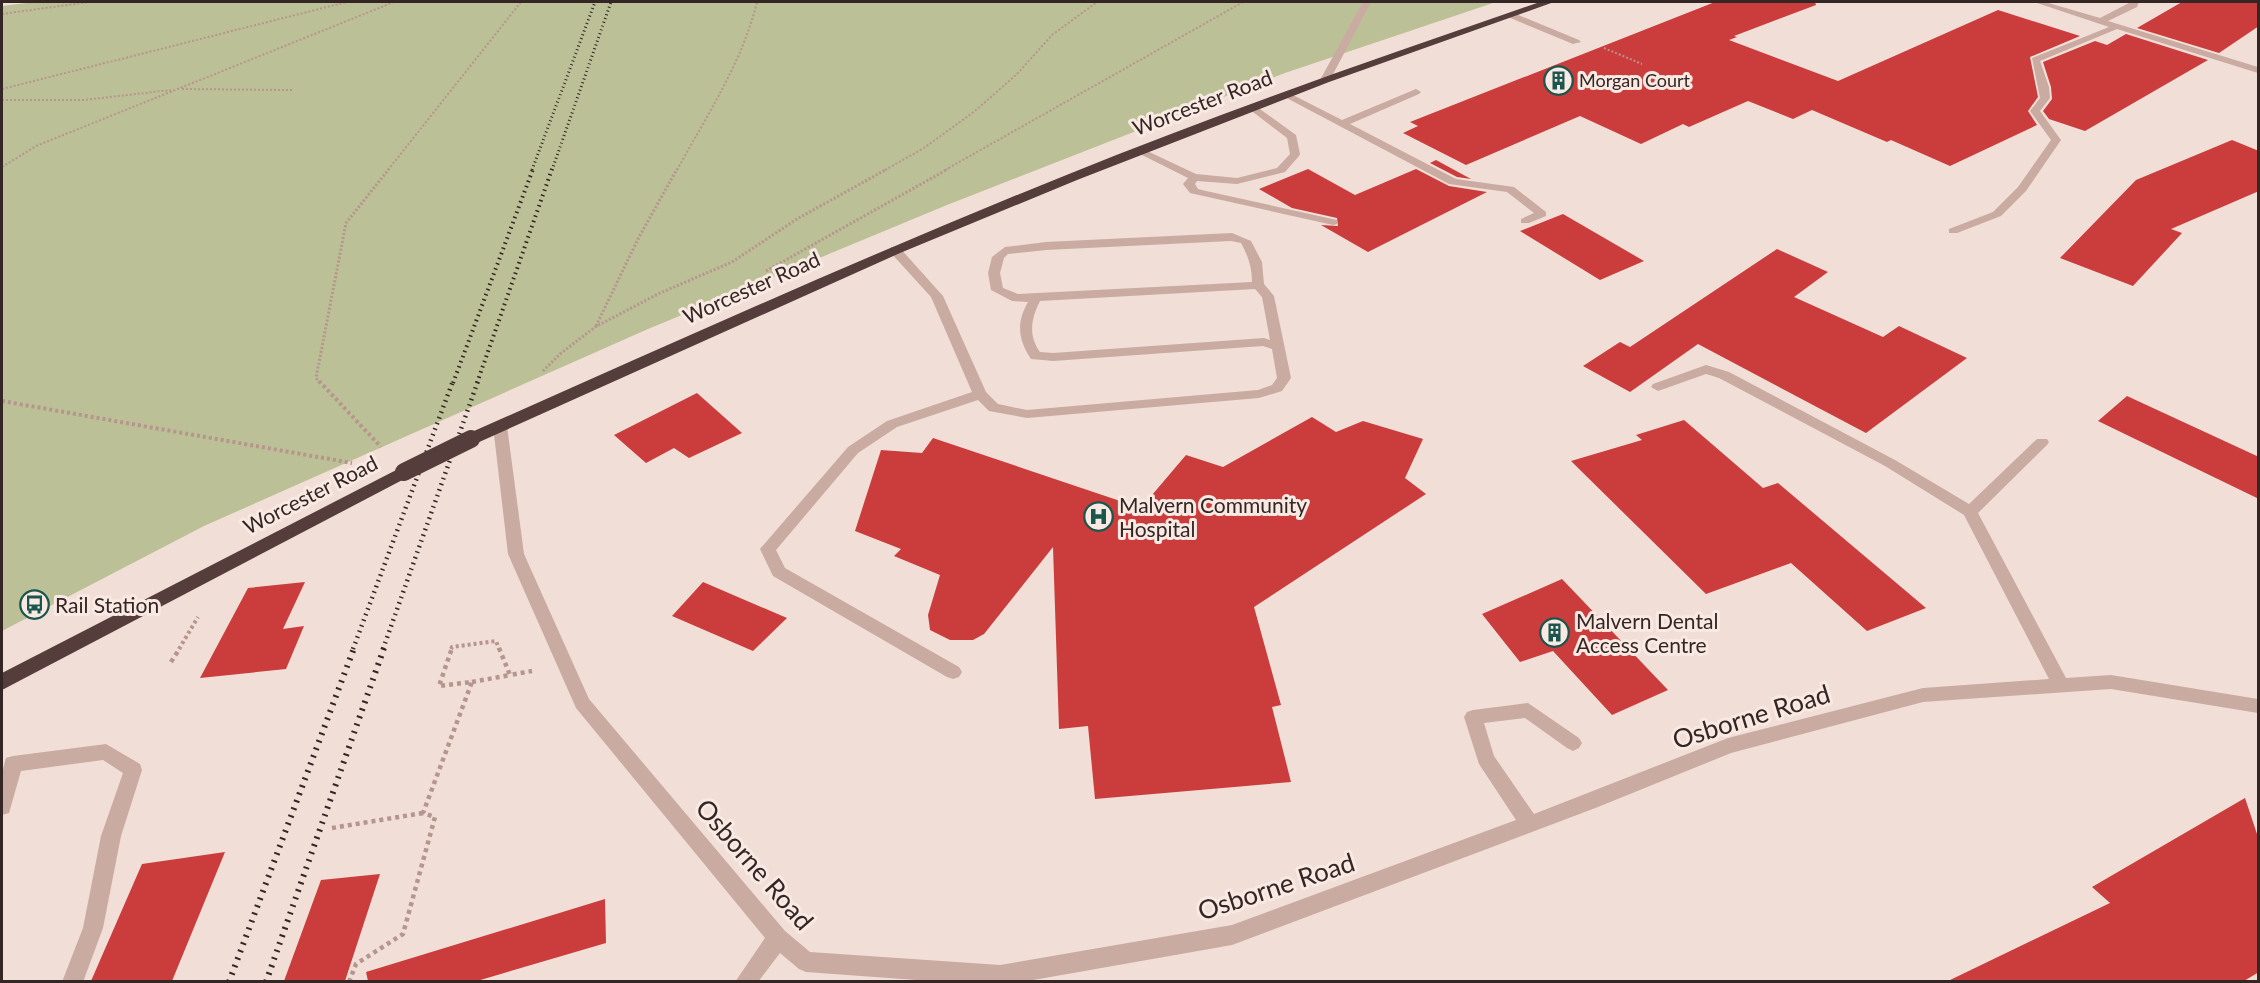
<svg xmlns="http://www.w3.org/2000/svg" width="2260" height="983" font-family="Lato,sans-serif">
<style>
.green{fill:#bcc096}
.building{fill:#ca3d3c}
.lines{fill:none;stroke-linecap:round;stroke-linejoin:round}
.path-far3{stroke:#b5958d;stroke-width:2;stroke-dasharray:2 2;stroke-linecap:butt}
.path-far2{stroke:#b5958d;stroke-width:3;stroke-dasharray:2 2;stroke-linecap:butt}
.path-far1{stroke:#b5958d;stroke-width:4;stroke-dasharray:3 3;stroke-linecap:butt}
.path{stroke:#b5958d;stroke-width:4.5;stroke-dasharray:4 4;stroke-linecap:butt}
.minor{fill:#c9aba2;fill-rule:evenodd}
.highway{fill:#553d3c;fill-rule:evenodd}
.rail-far3{stroke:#342625;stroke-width:3;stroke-dasharray:1 3;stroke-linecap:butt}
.rail-far2{stroke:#342625;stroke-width:4;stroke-dasharray:1.5 4;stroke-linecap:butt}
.rail-far1{stroke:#342625;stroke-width:4.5;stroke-dasharray:1.5 4.5;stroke-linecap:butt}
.rail{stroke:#342625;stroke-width:6;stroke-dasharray:2 6;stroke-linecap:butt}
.highway-bridge{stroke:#553d3c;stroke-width:18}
.labels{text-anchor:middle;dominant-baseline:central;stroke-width:6;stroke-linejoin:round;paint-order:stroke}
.far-poi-label{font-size:18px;fill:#342625;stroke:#f9e9e3;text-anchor:start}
.street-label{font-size:21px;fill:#342625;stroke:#f9e9e3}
.poi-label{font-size:21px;fill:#342625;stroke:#f9e9e3;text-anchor:start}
.near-street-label{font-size:26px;fill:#342625;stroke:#f9e9e3}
</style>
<rect width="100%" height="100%" fill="#f1ded6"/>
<polygon class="green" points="35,2 1496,2 1285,73 947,205 648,329 204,526 2,631 2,6"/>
<g class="building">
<polygon points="1715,2 1815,2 1816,5 1734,36 1737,37 1729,40 1838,81 1998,10 2080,36 2030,57 2038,97 2028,111 2037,125 1950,166 1891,140 1887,142 1812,110 1793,119 1748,101 1689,127 1683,124 1641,144 1580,116 1466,165 1403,133 1418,126 1410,122"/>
<polygon points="2182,2 2259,2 2259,26 2219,53 2137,28"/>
<polygon points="2126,34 2208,60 2085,131 2049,119 2043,111 2052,99 2051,87 2043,62 2095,41 2107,45"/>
<polygon points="2232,140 2259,151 2259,191 2171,229 2182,233 2133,286 2060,258 2136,180"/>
<polygon points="1436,160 1471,179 1457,177 1430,163"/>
<polygon points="1308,169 1355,195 1416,169 1449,186 1487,192 1368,252 1321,225 1338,226 1337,218 1292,208 1259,189"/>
<polygon points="1563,214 1644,261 1600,280 1520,231"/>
<polygon points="1777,249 1828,272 1794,297 1883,337 1899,326 1967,358 1866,433 1698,344 1630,392 1583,366 1620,342 1630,347"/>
<polygon points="697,393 742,433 689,458 674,448 646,463 614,435"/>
<polygon points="2127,396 2259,457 2259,499 2098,421"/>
<polygon points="1312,417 1336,432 1363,421 1423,439 1405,478 1426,494 1254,607 1281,705 1272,707 1291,782 1095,799 1088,726 1059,729 1053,547 984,634 973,640 950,640 930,630 928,615 940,575 894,556 901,549 855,531 881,450 922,453 933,438 1141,508 1186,455 1223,467"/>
<polygon points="1684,420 1763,488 1778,483 1926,608 1867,631 1791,563 1706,594 1571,461 1642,440 1636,435"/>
<polygon points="1562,579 1668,690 1612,715 1553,651 1520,662 1482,614"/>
<polygon points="305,582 283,629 304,626 286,669 200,678 248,588"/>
<polygon points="703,582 787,618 753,651 672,616"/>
<polygon points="2245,798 2259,840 2259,972 2244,981 1948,981 2110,903 2092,887"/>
<polygon points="225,852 172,981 91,981 142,864"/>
<polygon points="380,874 345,981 284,981 321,880"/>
<polygon points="605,899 606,943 477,981 368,981 366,972"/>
</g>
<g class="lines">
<g class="path-far3">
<polyline points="2,14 89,2"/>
<polyline points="1604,48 1642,64"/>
<polyline points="2,89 347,2"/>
<polyline points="182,89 293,90"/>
<polyline points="2,100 84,100 171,90"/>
<polyline points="2,167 36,146 394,2"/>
<polyline points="388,170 521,2"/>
<path d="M677 170C707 115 742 63 757 2"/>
<polyline points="885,170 924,148 975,111 1017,74 1052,35 1097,2"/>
<polyline points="945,170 1243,2"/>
</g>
<g class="path-far2">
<polyline points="766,271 948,169"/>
<polyline points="596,326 638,239 677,169"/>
<polyline points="543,371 560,354 595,327 658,294 732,262 797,219 887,169"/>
<polyline points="320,383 316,378 346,223 389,169"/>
</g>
<g class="path-far1">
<polyline points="319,381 381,447"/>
<polyline points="2,401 352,463"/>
<polyline points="179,649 198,617"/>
<polyline points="451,649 452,647 496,641 499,649"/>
</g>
<g class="path">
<polyline points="499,648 510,675 532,671"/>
<polyline points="171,662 180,648"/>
<polyline points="472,682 510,675"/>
<polyline points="332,828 423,813"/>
<polyline points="349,982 356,964 403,934 435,817 423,813 472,682 439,686 452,648"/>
</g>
<g class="minor">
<polygon points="1363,2 1371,2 1330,80 1322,82 1320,80"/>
<polygon points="2034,2 2045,2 2100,18 2131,2 2139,2 2137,7 2108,21 2258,67 2258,73 2117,29 2040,61 2049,87 2050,98 2040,111 2061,140 2026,191 2001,216 1957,233 1949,233 1949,229 1993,212 2018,187 2051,140 2030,111 2040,98 2032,58 2109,27"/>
<polygon points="1511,12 1579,40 1581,42 1573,44 1508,17 1507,15"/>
<polygon points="1416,89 1421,92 1419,94 1350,124 1456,179 1514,187 1546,212 1546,216 1529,223 1521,223 1521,219 1534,213 1507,192 1449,184 1281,95 1289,93 1342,120"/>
<polygon points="1253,104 1296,135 1300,154 1299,156 1285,172 1237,184 1197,181 1195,184 1198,189 1206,191 1337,220 1337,224 1333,225 1190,193 1183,184 1188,178 1134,151 1139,148 1143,149 1196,174 1237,178 1277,168 1290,154 1287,138 1249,109 1248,107"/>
<path d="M1232 233 1251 241 1262 262 1264 284 1274 296 1291 378 1282 391 1259 398 1027 418 989 411 978 400 897 427 858 453 776 550 785 568 959 667 962 672 959 677 953 679 947 677 773 576 760 549 848 447 887 421 972 392 931 297 891 253V247H899L943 296 986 392 998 404 1027 410 1258 390 1272 385 1277 378 1272 349 1263 346 1053 361 1031 359C1018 339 1016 323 1028 302L1012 301 991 290 988 273 992 257 1005 247 1046 242ZM1231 241 1241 243C1248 256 1252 267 1252 282L1018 294 1003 288 1000 273 1004 258 1008 254 1046 250ZM1255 289 1262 297 1270 340 1264 338 1053 353 1040 352C1028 335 1031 319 1040 301Z"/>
<polygon points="1706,365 1729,372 1895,460 1969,504 2037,439 2047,439 2049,442 2047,445 1978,513 2066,678 2111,675 2258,699 2258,713 2111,689 1923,702 1731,753 1598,807 1232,945 1022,982 944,982 806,972 799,969 780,953 758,982 735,982 765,938 576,708 508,554 493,426 500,421 507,426 524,554 589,699 785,931 810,952 1000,965 1232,925 1516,820 1479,764 1464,717 1467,712 1473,710 1528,703 1579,738 1582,743 1579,748 1573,751 1567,748 1525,718 1484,723 1494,756 1534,814 1728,738 1923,688 2049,679 1964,515 1885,466 1719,378 1706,374 1658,391 1651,387 1653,384"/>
<polygon points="106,744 140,764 142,770 121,836 103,928 83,982 62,982 83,928 101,836 123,773 103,760 21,771 9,813 2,815 2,773 6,758 13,756"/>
</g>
<g class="highway">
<path d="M1540 2H1554L1329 82 1077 180 900 253 477 443H465L462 439 465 435C664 347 862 257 1064 176 1221 112 1381 57 1540 2Z"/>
<polygon points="404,466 410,468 413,472 410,476 2,690 2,673"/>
</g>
<g class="rail-far3">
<polyline points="532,170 595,2"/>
<polyline points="552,170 611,2"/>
</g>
<g class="rail-far2">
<polyline points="453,383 533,169"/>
<polyline points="477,383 552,169"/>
</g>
<g class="rail-far1">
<polyline points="353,649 453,381"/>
<polyline points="383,649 478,381"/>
</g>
<g class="rail">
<polyline points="229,982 354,648"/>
<polyline points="266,982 384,648"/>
</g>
<polyline class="highway-bridge" points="404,472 471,439"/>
</g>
<defs>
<symbol id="building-ring" viewBox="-11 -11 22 22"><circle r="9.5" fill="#f9e9e3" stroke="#1a564c" stroke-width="1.5"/><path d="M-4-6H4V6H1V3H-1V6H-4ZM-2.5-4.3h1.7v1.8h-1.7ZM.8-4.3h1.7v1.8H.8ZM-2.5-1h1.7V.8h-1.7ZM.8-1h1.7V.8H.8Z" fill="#1a564c"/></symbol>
<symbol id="hospital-ring" viewBox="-11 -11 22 22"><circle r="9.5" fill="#f9e9e3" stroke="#1a564c" stroke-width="1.5"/><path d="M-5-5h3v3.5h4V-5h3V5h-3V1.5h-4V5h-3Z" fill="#1a564c"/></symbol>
<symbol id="bus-ring" viewBox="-11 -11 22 22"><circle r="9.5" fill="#f9e9e3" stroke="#1a564c" stroke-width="1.5"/><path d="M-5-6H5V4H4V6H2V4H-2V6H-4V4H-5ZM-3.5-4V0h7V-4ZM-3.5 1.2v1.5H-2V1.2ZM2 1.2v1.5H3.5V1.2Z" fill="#1a564c"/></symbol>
</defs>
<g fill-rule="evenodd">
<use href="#building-ring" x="1542" y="64" width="33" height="33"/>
<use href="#hospital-ring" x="1082" y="500" width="33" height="33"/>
<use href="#bus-ring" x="18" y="588" width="33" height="33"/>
<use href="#building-ring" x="1538" y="616" width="33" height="33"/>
</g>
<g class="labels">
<g class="far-poi-label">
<text x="1579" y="80">Morgan Court</text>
</g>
<g class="street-label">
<text transform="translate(1202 102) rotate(-21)">Worcester Road</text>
<text transform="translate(751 287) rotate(-24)">Worcester Road</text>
<text transform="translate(310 494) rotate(-27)">Worcester Road</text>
</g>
<g class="poi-label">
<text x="1119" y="504">Malvern Community<tspan x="1119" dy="24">Hospital</tspan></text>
<text x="55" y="604">Rail Station</text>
<text x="1576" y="620">Malvern Dental<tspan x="1576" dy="24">Access Centre</tspan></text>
</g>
<g class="near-street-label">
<text transform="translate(1751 716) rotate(-17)">Osborne Road</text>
<text transform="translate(755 864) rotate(49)">Osborne Road</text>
<text transform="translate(1276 886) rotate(-18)">Osborne Road</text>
</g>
</g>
<rect width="2260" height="983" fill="none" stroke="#342625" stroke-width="6"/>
</svg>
